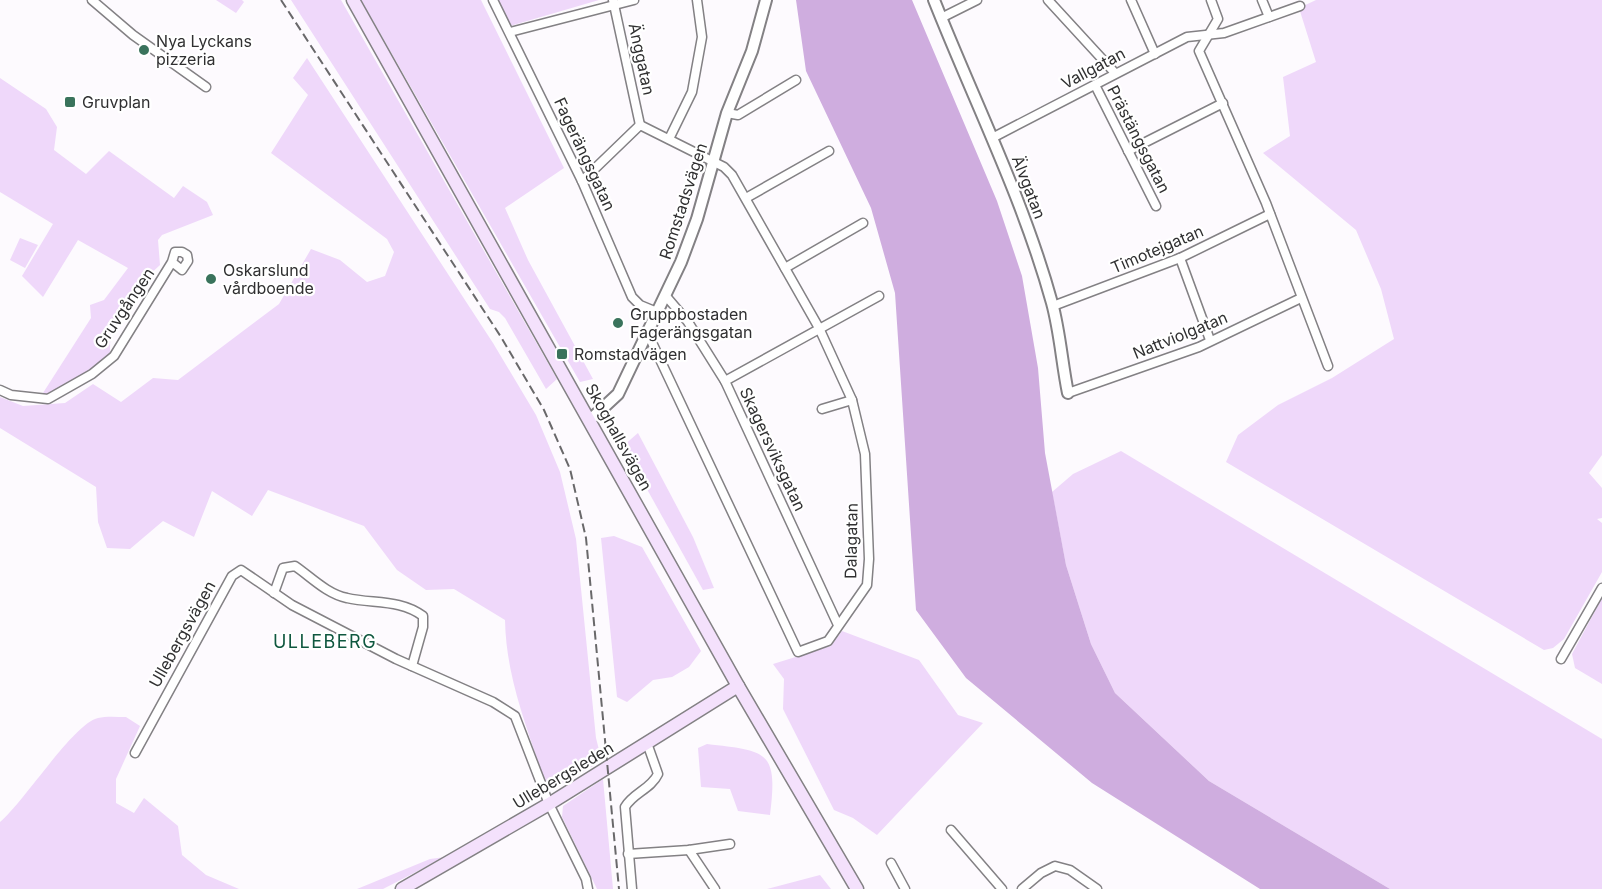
<svg xmlns="http://www.w3.org/2000/svg" width="1602" height="889" font-family="Inter,sans-serif">
<style>
.green{fill:#efd8fa}
.water{fill:#cfaddf}
.lines{fill:none;stroke-linecap:round;stroke-linejoin:round}
.minor-casing{stroke:#838184;stroke-width:11}
.tertiary-casing{stroke:#838184;stroke-width:14}
.secondary-casing{stroke:#838184;stroke-width:15}
.minor{stroke:#fff;stroke-width:8}
.tertiary{stroke:#fff;stroke-width:10}
.secondary{stroke:#f4e1fc;stroke-width:12}
.rail{stroke:#69686a;stroke-width:2;stroke-dasharray:9 4.5;stroke-linecap:butt}
.poi-dot{fill:#3a735c;stroke:#fff;stroke-width:2}
.labels{text-anchor:middle;dominant-baseline:central;stroke-width:4.5;stroke-linejoin:round;paint-order:stroke}
.poi-label{font-size:16px;fill:#303031;stroke:#fff;text-anchor:start}
.street-label{font-size:16px;fill:#303031;stroke:#fff}
.neighbourhood-label{font-size:18px;letter-spacing:1.5px;fill:#0f583f;stroke:#fff}
</style>
<rect width="100%" height="100%" fill="#fdfafe"/>
<g class="green">
<polygon points="216,0 242,0 244,2 236,13"/>
<polygon points="291,0 341,0 557,379 546,389 505,318 499,312 490,309"/>
<polygon points="361,0 481,0 564,168 505,208 528,260 593,379 580,382"/>
<polygon points="497,0 599,0 510,26"/>
<polygon points="1316,0 1602,0 1602,455 1589,473 1602,488 1602,518 1597,519 1602,523 1602,572 1564,639 1553,648 1544,650 1226,462 1238,435 1278,405 1332,378 1394,339 1381,289 1356,230 1263,153 1290,136 1283,77 1316,62 1299,8"/>
<path d="M307 58 493 343 536 415 560 472 576 539 596 738 600 754 593 766 552 790 546 785C528 730 506 678 505 620L454 589 426 590 397 570 364 526 268 490 252 516 212 491 194 537 163 521 130 549 107 548 98 522 96 487 0 428V397L23 406 65 403 93 384 121 402 153 378 178 380 279 304 311 249 340 260 367 282 385 276 394 252 387 239 271 153 308 95 293 78Z"/>
<path d="M0 78 46 109 57 127 54 150 86 174 109 151 174 198 183 186 207 202 213 215 162 235 158 240 160 265C126 298 110 302 110 353L92 370 48 396 43 393 91 318 90 305 104 300 128 268 78 240 43 297 22 276 53 224 0 192Z"/>
<polygon points="20,238 38,245 25,268 10,260"/>
<polygon points="638,433 693,537 714,588 703,590 623,446"/>
<polygon points="1121,451 1602,739 1602,889 1390,889 1209,781 1115,693 1091,644 1066,565 1052,492 1073,474"/>
<polygon points="614,536 642,547 701,651 689,667 672,677 653,680 627,702 617,697 601,538"/>
<polygon points="1602,598 1602,684 1575,668 1572,654"/>
<polygon points="842,631 919,660 958,715 983,723 877,835 853,818 834,810 783,709 784,679 773,664 831,646"/>
<path d="M126 717 140 726 116 779V803L134 813 144 798 178 826 182 855 206 875 239 889H0V822C24 802 74 723 98 718 106 716 117 717 126 717Z"/>
<path d="M707 744C768 751 778 751 770 815L738 811 730 789 701 787 698 748Z"/>
<polygon points="603,779 613,889 597,889 562,817 563,806"/>
<polygon points="445,857 383,889 357,889 430,859"/>
<polygon points="820,875 831,889 767,889"/>
</g>
<polygon class="water" points="796,0 912,0 997,201 1022,276 1038,368 1045,453 1066,565 1091,644 1115,693 1209,781 1390,889 1260,889 1092,783 966,678 916,610 895,293 871,208 806,71"/>
<g class="lines">
<defs>
<g id="minor">
<polyline points="92,0 133,35 206,87"/>
<polyline points="493,0 582,181 632,297 640,305 657,312"/>
<polyline points="613,0 640,125"/>
<polyline points="1048,0 1115,73"/>
<polyline points="1131,0 1155,54"/>
<polyline points="1211,0 1218,19 1199,51 1266,203 1328,366"/>
<polyline points="1262,0 1269,17"/>
<polyline points="941,18 977,0"/>
<polyline points="510,32 634,0"/>
<polyline points="1095,85 1156,206"/>
<polyline points="727,113 738,115 796,80"/>
<polyline points="994,137 1187,37 1224,33 1300,6"/>
<polyline points="669,139 692,92 702,37 697,0"/>
<polyline points="1128,151 1223,103"/>
<polyline points="582,181 640,125 724,167 732,175 819,328 852,400 865,454 869,559 867,585 828,641 798,652 648,334"/>
<polyline points="746,198 829,151"/>
<polyline points="1180,258 1210,340"/>
<polyline points="785,268 863,223"/>
<polyline points="665,295 688,322 725,381 838,625"/>
<polyline points="1053,306 1180,258 1270,214"/>
<polyline points="725,381 879,296"/>
<polyline points="0,390 11,395 48,399 92,374 114,356 172,262 175,252 182,252 187,255 188,261 182,270 172,262"/>
<polyline points="1068,393 1199,347 1301,298"/>
<polyline points="822,409 852,400"/>
<path d="M274 593 283 568 295 566C311 577 327 594 347 598 373 604 400 599 423 616V627L412 666"/>
<polyline points="1561,659 1602,588"/>
<polyline points="135,753 232,576 241,570 292,605 396,659 493,702 515,716 549,804 586,879 588,889"/>
<polyline points="951,830 1002,889"/>
<polyline points="689,850 715,889"/>
<polyline points="628,854 689,850 730,844"/>
<polyline points="891,863 905,889"/>
<path d="M632 889 625 807C633 793 651 789 658 774L647 743"/>
<polyline points="1022,889 1041,873 1055,866 1070,870 1097,889"/>
</g>
<g id="tertiary">
<path d="M934 0C974 101 1023 198 1052 303 1060 332 1062 364 1068 393"/>
<polyline points="591,419 618,394 681,262 697,219 727,113 752,51 766,0"/>
</g>
<g id="secondary">
<polyline points="353,0 738,686 857,889"/>
<polyline points="402,889 549,804 738,686"/>
</g>
</defs>
<use href="#minor" class="minor-casing"/>
<use href="#tertiary" class="tertiary-casing"/>
<use href="#secondary" class="secondary-casing"/>
<use href="#minor" class="minor"/>
<use href="#tertiary" class="tertiary"/>
<use href="#secondary" class="secondary"/>
<polyline class="rail" points="281,0 501,337 544,410 570,469 586,538 619,889"/>
</g>
<g class="poi-dot">
<circle cx="144" cy="50" r="6"/>
<rect x="64" y="96" width="12" height="12" rx="3"/>
<circle cx="211" cy="279" r="6"/>
<circle cx="618" cy="323" r="6"/>
<rect x="556" y="348" width="12" height="12" rx="3"/>
</g>
<g class="labels">
<g class="poi-label">
<text x="156" y="41">Nya Lyckans<tspan x="156" dy="18">pizzeria</tspan></text>
<text x="82" y="102">Gruvplan</text>
<text x="223" y="270">Oskarslund<tspan x="223" dy="18">vårdboende</tspan></text>
<text x="630" y="314">Gruppbostaden<tspan x="630" dy="18">Fagerängsgatan</tspan></text>
<text x="574" y="354">Romstadvägen</text>
</g>
<g class="street-label">
<text transform="translate(642 59) rotate(78)">Änggatan</text>
<text transform="translate(1093 68) rotate(-28)">Vallgatan</text>
<text transform="translate(1139 139) rotate(63)">Prästängsgatan</text>
<text transform="translate(585 154) rotate(65)">Fagerängsgatan</text>
<text transform="translate(1029 187) rotate(69)">Älvgatan</text>
<text transform="translate(683 201) rotate(-72)">Romstadsvägen</text>
<text transform="translate(1157 249) rotate(-23)">Timotejgatan</text>
<text transform="translate(124 308) rotate(-56)">Gruvgången</text>
<text transform="translate(1180 335) rotate(-22)">Nattviolgatan</text>
<text transform="translate(619 437) rotate(61)">Skoghallsvägen</text>
<text transform="translate(773 449) rotate(65)">Skagersviksgatan</text>
<text transform="translate(851 541) rotate(-89)">Dalagatan</text>
<text transform="translate(182 634) rotate(-61)">Ullebergsvägen</text>
<text transform="translate(563 775) rotate(-31)">Ullebergsleden</text>
</g>
<g class="neighbourhood-label">
<text x="325" y="641">ULLEBERG</text>
</g>
</g>
</svg>
